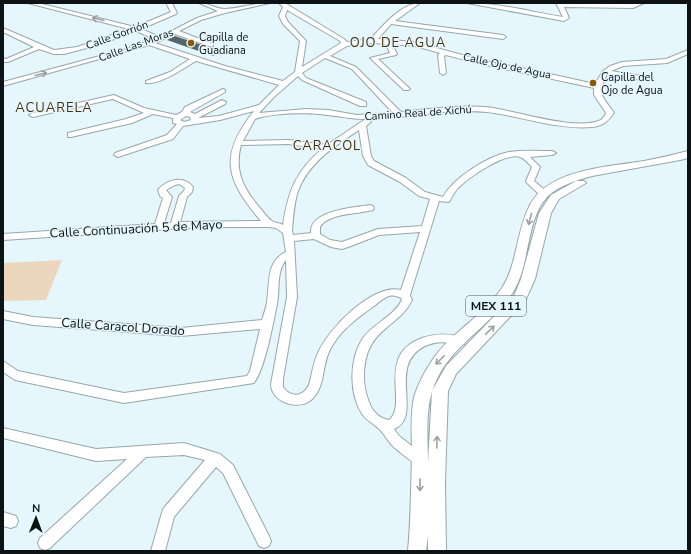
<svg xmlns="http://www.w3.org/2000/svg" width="691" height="554" font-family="'Nunito Sans',sans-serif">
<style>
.green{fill:#ecd7be}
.building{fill:#57666b}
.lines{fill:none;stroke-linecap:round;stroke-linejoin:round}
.minor-casing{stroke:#96a7ac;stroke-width:2}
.major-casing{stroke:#96a7ac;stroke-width:2}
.minor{fill:#fff;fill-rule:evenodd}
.major{fill:#fff;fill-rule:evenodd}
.oneway{stroke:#9ea1a1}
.poi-dot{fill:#8b5903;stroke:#e5f6fc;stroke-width:1.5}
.labels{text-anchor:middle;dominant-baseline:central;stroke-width:3;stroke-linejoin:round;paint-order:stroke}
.far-street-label{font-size:11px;fill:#0d1315;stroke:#e5f6fc}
.far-poi-label{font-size:11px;fill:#0d1315;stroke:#e5f6fc;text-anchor:start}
.shield{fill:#e5f6fc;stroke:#4e575a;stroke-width:1}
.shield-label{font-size:12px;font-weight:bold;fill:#0d1315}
.far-quarter-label{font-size:13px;letter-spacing:1px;fill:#482f0d;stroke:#e5f6fc}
.street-label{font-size:13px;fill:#0d1315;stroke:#e5f6fc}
</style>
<rect width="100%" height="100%" fill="#e5f6fc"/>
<polygon class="green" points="62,260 46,300 3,301 3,263"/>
<polygon class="building" points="175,36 208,47 214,47 222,50 213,56 167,40"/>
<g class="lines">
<defs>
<g id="minor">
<path d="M28 3H38L135 27 171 12 166 3H172L177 13 176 14 141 29 160 37 197 18 218 11 199 3C209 3 218 10 226 9 241 8 255 3 270 3L225 13 201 20 179 31 213 44V46H209L175 34 155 43 225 66 283 81 295 72 300 41 283 24 279 16 283 7 279 3H285L344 39 347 42 371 39C382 26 402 3 420 3L395 21 503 35 506 37 503 39 391 24 378 39 415 42 484 61 532 70 595 84 603 71 610 66 622 62 666 59 688 50V54L667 63 623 66 611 71 641 76 644 78 641 80 607 74C596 95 602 95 614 113 608 121 603 126 592 127 557 130 522 116 487 112 446 108 405 119 363 119 351 119 339 116 327 115 309 112 272 113 255 119L243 141 288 140 327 145 364 120H370L371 122 366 126 371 156 374 161 406 178 425 192 443 197C453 178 488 156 509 152 521 150 539 151 552 151L556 153 552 155 530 157 540 167 534 181 546 191 547 193 546 195H540L527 183 526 181 532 167C528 163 525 159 520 157 505 152 468 178 457 189 454 193 452 197 449 202L439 201 410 295 412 300C403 318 389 323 376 338 362 354 361 383 369 402 372 411 380 419 389 420 409 404 375 355 422 338 437 333 449 333 464 338L466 341 464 344C459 346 454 343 449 343 441 341 432 343 425 346 386 365 424 417 394 429L399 436 425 456 426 460 425 464 420 466 415 464C407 457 397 451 390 443 386 438 383 432 378 428 373 423 367 421 362 414 349 393 349 359 363 338 374 323 393 317 402 300L401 298C397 296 393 295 389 296 383 298 378 303 374 306 356 319 338 332 329 352 322 367 325 386 313 398 301 412 271 403 271 384L287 297 286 260C276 272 280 289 277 304 273 324 265 368 254 383L124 403 15 380 3 372V361L18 371 124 393 247 376 250 371 260 329 181 336 33 325 3 319V311L33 317 181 328 262 320C264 314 266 308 267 302 270 283 266 261 286 252L283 233 276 228 269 227H201L3 240V234L155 224 163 198 160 196 158 190C167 179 184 175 193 187L192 192 187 197 180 222 261 221C226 180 218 156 254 111L220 120 183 126 173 139 118 157 114 155 115 153 167 135 177 124 173 123V118L153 114 132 123 71 137H68V133L126 119 144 113 113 99 33 117 29 115 33 113 114 95 144 108 176 115 182 112 185 107 223 89 225 90V92L190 112 195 114 222 100 226 102 225 104 198 118 219 116 259 105 279 85 196 61C184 68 160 85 146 83V81L170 72 190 59 149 45 3 86V82L126 49 154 39 136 31 98 45 64 54H54L39 49 8 62H3V58L6 59 34 47 3 32V28L54 50 77 47 129 29ZM287 10 340 41 341 43 302 67 306 41 288 22 285 16ZM373 43 386 44 390 53 370 58 404 90H408L410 89 378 59 396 55 397 54 392 44 415 46 440 53 438 55 440 73 443 75 446 73 444 56 446 55C494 68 544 77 594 88V95L606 113C605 116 603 118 601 120 577 132 514 110 486 107 458 105 429 109 401 112L356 67 330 56 347 46ZM325 58 352 69 393 113 357 115 328 110 306 109 259 113 274 97 298 76 302 80 360 106H366V102L306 78 302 73ZM186 116 190 117 191 120 184 122 180 120ZM359 130 363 156 368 165 400 182 419 196 430 199 422 226 378 229 342 242 330 240 320 234V227C328 213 359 214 373 210L374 208 373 206 370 205C353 208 309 210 311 233L293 235 292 231C293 218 294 203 298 191 309 162 335 146 359 130ZM288 144 322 149C296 171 288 191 283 225 280 223 275 223 272 221 267 218 263 211 259 207 243 188 234 170 241 145ZM179 184 185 188 184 191 179 196 171 223H164L172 197 166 190 175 185ZM420 232 401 290C373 283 328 329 318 353 313 363 312 375 309 385 303 397 291 398 283 387V379L297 297 294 241 314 239 331 247 342 249 351 246 379 235Z"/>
<path d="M467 3C500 3 531 12 563 17L556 3 632 4 644 3 633 8 564 7 569 18 564 21Z"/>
<polygon points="3,428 96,449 184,443 220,454 233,465 269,536 271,541 269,546 264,548 259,546 223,473 216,467 174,517 165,551 151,551 163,509 205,460 184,455 146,457 50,548 45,550 40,548 38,543 40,538 127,459 96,461 3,438"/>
<polygon points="3,512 16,516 18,521 16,526 11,528 3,526"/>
</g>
<path id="major" d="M688 151V158L680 160 592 176C577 180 560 185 548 196 525 220 531 264 513 292 492 325 453 344 437 379 424 405 428 435 428 463L432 391 446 366 514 296 521 279 539 213 551 195 576 181H584L586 183 559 199 551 213 535 279 525 301 456 374 448 391 445 482 446 551H428V536L426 551H408C411 519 411 487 412 454 412 436 410 416 414 397 418 384 425 371 433 359 452 332 483 316 502 288 518 263 516 231 530 205 549 169 608 167 644 161 659 158 673 155 688 151Z"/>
</defs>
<use href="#minor" class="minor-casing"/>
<use href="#major" class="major-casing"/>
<use href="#minor" class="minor"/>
<use href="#major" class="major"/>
</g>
<defs><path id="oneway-shaft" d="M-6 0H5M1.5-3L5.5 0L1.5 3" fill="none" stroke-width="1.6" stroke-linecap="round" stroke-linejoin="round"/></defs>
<g class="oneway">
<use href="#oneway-shaft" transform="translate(98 19) rotate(-166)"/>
<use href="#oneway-shaft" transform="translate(41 74) rotate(-14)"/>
<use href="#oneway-shaft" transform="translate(530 219) rotate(105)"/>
<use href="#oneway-shaft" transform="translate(490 330) rotate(-44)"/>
<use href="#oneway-shaft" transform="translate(440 360) rotate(135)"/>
<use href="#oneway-shaft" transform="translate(437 442) rotate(-88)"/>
<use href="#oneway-shaft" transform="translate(420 485) rotate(90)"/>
</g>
<g class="poi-dot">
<circle cx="191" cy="43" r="4"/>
<circle cx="593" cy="83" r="4"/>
</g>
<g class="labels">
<g class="far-street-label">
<text transform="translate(117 35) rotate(-20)">Calle Gorrión</text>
<text transform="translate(136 45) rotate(-20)">Calle Las Moras</text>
<text transform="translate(507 66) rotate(12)">Calle Ojo de Agua</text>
<text transform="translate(418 113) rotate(-4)">Camino Real de Xichú</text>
</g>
<g class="far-poi-label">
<text x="199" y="37">Capilla de<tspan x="199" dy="13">Guadiana</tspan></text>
<text x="601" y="77">Capilla del<tspan x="601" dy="13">Ojo de Agua</tspan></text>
</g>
<rect class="shield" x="466" y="296" width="60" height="20" rx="3"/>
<g class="shield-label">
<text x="496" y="306">MEX 111</text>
</g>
<g class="far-quarter-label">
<text x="398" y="43">OJO DE AGUA</text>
<text x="54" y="108">ACUARELA</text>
<text x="327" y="146">CARACOL</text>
</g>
<g class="street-label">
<text transform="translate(136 229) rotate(-3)">Calle Continuación 5 de Mayo</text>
<text transform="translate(123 327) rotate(4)">Calle Caracol Dorado</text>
</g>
</g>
<rect width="691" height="554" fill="none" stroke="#0d1315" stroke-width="8"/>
<g transform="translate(36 518) rotate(1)" stroke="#e5f6fc" stroke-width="3" paint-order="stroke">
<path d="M0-3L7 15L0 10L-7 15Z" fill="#0d1315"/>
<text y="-6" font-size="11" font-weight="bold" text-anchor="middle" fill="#0d1315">N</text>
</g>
</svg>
